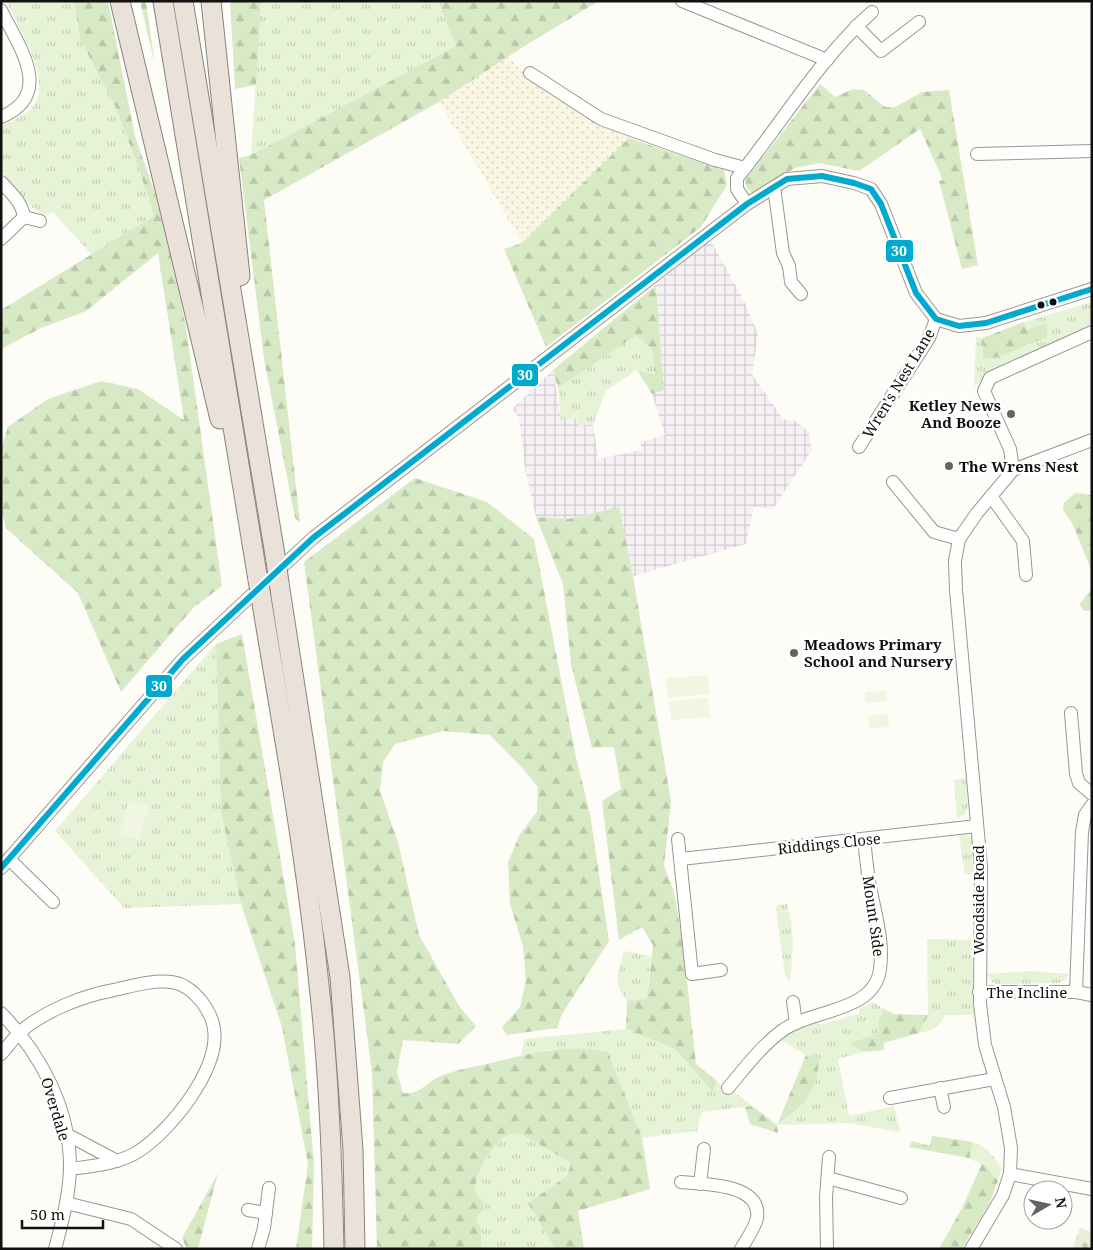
<svg xmlns="http://www.w3.org/2000/svg" width="1093" height="1250" font-family="'Noto Serif',serif">
<style>
.industrial{fill:url(#industrial-grid)}
.farmland{fill:url(#farmland-dots)}
.grass{fill:url(#grass-tufts)}
.forest{fill:url(#forest-firs)}
.cemetery{fill:url(#cemetery-stones)}
.pitch{fill:#f0f6e1}
.lines{fill:none;stroke-linecap:round;stroke-linejoin:round}
.minor-casing{stroke:#979795;stroke-width:14}
.highway-casing{stroke:#858482;stroke-width:21}
.minor{stroke:#fffffe;stroke-width:12}
.highway{stroke:#eae1d8;stroke-width:19}
.highway-bridge-casing{stroke:#858482;stroke-width:21;stroke-linecap:butt}
.highway-bridge{stroke:#eae1d8;stroke-width:19}
.bus-1-casing{stroke:#fff;stroke-width:10}
.bus-1{stroke:#00a9ce;stroke-width:6}
.bus-dot{fill:#111;stroke:#fff;stroke-width:2}
.poi-dot{fill:#646362;stroke:#fff;stroke-width:2}
.labels{text-anchor:middle;dominant-baseline:central;stroke-width:5;stroke-linejoin:round;paint-order:stroke}
.street-label{font-size:15px;fill:#111;stroke:#fff}
.poi-label{font-size:15px;font-weight:bold;fill:#111;stroke:#fff;text-anchor:start}
.line-badge{stroke:#fff;stroke-width:2}
.badge-label{font-size:14px;text-anchor:middle;font-weight:bold;fill:#fff}
</style>
<defs>
<pattern id="industrial-grid" width="8" height="8" patternUnits="userSpaceOnUse" patternTransform="scale(1.25)"><rect width="8" height="8" fill="#f5f0f3"/><path d="M0 4h8M4 0v8" fill="none" stroke="#d1cdcf"/></pattern>
<pattern id="farmland-dots" width="8" height="8" patternUnits="userSpaceOnUse" patternTransform="scale(1.25)"><rect width="8" height="8" fill="#f9f7e4"/><path d="M2 2h.1M6 6h.1" fill="none" stroke="#d4d3c3" stroke-width="1.8" stroke-linecap="round"/></pattern>
<pattern id="grass-tufts" width="24" height="20" patternUnits="userSpaceOnUse" patternTransform="scale(1.25)"><rect width="24" height="20" fill="#e7f3d7"/><path d="M3 7l-1-3M5 7V3M7 7l1-3M15 17l-1-3M17 17v-4M19 17l1-3" fill="none" stroke="#c5cfb8"/></pattern>
<pattern id="forest-firs" width="22" height="20" patternUnits="userSpaceOnUse" patternTransform="scale(1.25)"><rect width="22" height="20" fill="#d8eac5"/><path d="M5 1l3.5 6h-7zM16 11l3.5 6h-7z" fill="#b8c8a8"/></pattern>
<pattern id="cemetery-stones" width="16" height="16" patternUnits="userSpaceOnUse" patternTransform="scale(1.25)"><rect width="16" height="16" fill="#e9eedb"/><path d="M2 7V4a2 2 0 0 1 4 0v3zM10 15v-3a2 2 0 0 1 4 0v3z" fill="#c7cbbb"/></pattern>
</defs>
<rect width="100%" height="100%" fill="#fdfcf7"/>
<polygon class="industrial" points="710,239 743,299 758,334 752,374 783,419 796,421 808,431 812,450 773,509 754,507 746,544 633,576 619,507 569,519 536,517 525,469 519,418 512,409 553,370 561,420 577,418 579,426 593,424 598,459 642,450 640,442 665,435 652,394 664,389 656,285"/>
<polygon class="farmland" points="508,57 537,85 629,138 522,243 439,102"/>
<g class="grass">
<path d="M6 1H74L80 39 115 106 138 166 154 216 92 255 53 212 45 217 31 206 1 171V126C10 121 21 117 29 111 58 88 18 26 6 1Z"/>
<polygon points="261,1 438,1 456,46 251,155"/>
<polygon points="1092,302 1092,326 1033,351 974,386 976,337 982,338 983,359 1047,337 1026,330 1024,322"/>
<polygon points="636,334 652,350 656,374 637,370 606,391 593,424 579,426 577,418 561,420 558,388"/>
<polygon points="216,644 221,812 241,904 124,908 55,831"/>
<polygon points="966,778 968,807 965,814 957,819 954,780"/>
<polygon points="959,835 969,836 972,839 974,874 965,874"/>
<path d="M787 904C795 931 793 954 790 981L785 975 776 909 777 905Z"/>
<path d="M927 939 972 940 975 1015H945C940 1028 932 1030 919 1033L928 1014Z"/>
<path d="M624 951 651 956 647 999H649L627 1001C612 980 618 975 624 951Z"/>
<polygon points="1030,971 1069,974 1066,979 1059,983 997,984 992,982 987,974"/>
<path d="M873 1002 884 1009 878 1020 879 1033 850 1043 863 1052 838 1059 849 1116 894 1106 900 1132 849 1123 777 1125C802 1105 817 1093 818 1059L806 1055 781 1040 789 1033 817 1019 820 1025 859 1014V1009Z"/>
<polygon points="626,1029 675,1049 713,1092 717,1081 730,1094 733,1091 752,1106 702,1112 697,1131 642,1138 608,1052 551,1049 521,1056 524,1039"/>
<path d="M518 1132 571 1163 567 1176 528 1203 555 1249H481V1229L474 1218 484 1209 483 1201 475 1193C475 1174 488 1151 503 1138 507 1135 513 1134 518 1132Z"/>
<polygon points="973,1142 988,1150 1002,1168 998,1181 987,1167 969,1158"/>
</g>
<g class="forest">
<polygon points="74,1 108,1 135,136 163,216 186,327 222,586 194,607 121,692 78,593 6,528 1,509 1,449 8,427 48,399 101,381 138,389 184,420 158,253 86,311 41,328 1,349 1,310 154,216 138,166 115,106 80,39"/>
<polygon points="140,1 146,1 155,65"/>
<polygon points="230,1 261,1 256,85 235,89"/>
<polygon points="438,1 599,1 523,47 439,102 264,200 300,522 295,518 264,359 239,158 251,155 456,46"/>
<polygon points="820,84 835,97 853,89 864,90 885,107 895,107 922,92 949,90 978,265 962,269 939,181 943,180 920,129 859,171 819,163 795,168 753,193 747,189 745,180"/>
<polygon points="629,138 724,170 727,185 701,227 546,347 504,249 522,243"/>
<polygon points="656,285 664,390 652,394 637,370 655,374 652,350 636,335 558,388 553,370"/>
<path d="M1024 322 1027 330 1047 323V338C1025 343 1007 358 983 359L982 338Z"/>
<path d="M415 478 487 502 534 539 576 757 590 814 609 941 562 1014 557 1028 507 1035 502 1027 520 1007 526 980 523 946 510 904 508 862 520 834 537 812 538 787 525 771 490 735 443 731 395 744 383 762 380 791 398 842 419 935 459 1006 476 1026 458 1044 403 1040 397 1072 403 1093C422 1095 426 1081 443 1075 459 1069 475 1067 491 1063 531 1053 567 1043 608 1052L642 1138 650 1189 578 1211 584 1249H555L528 1203 567 1176 571 1163 518 1132C513 1134 507 1135 503 1138 488 1151 475 1174 475 1192L483 1201 484 1209 475 1218 481 1229V1249H377L372 1072 304 562Z"/>
<polygon points="1075,493 1092,495 1092,572 1073,525 1063,510 1064,503"/>
<polygon points="619,507 633,576 671,802 664,866 674,892 683,945 696,1064 717,1081 713,1092 675,1049 626,1029 627,1001 647,999 653,945 642,927 619,940 602,801 621,789 614,747 592,748 571,664 563,584 536,517 569,519"/>
<polygon points="1092,588 1092,611 1084,611 1080,604"/>
<polygon points="242,634 295,944 314,1165 312,1249 296,1249 308,1164 282,1027 241,904 221,812 216,644"/>
<polygon points="884,1009 894,1014 928,1015 919,1033 884,1043 884,1050 863,1052 850,1043 879,1033 878,1020"/>
<path d="M806 1055 819 1059C817 1094 803 1105 777 1125L778 1133 750 1124 745 1107 752 1106 777 1125Z"/>
<polygon points="932,1136 973,1142 969,1158 909,1147 912,1141 930,1146"/>
<polygon points="982,1164 987,1167 998,1181 990,1202 962,1249 939,1249 962,1208"/>
<polygon points="218,1173 198,1249 187,1249 182,1238"/>
</g>
<polygon class="cemetery" points="1080,1228 1092,1232 1092,1249 1072,1249"/>
<g class="pitch">
<polygon points="708,675 710,694 668,698 666,678"/>
<polygon points="886,691 887,701 866,703 865,692"/>
<polygon points="708,698 710,717 671,720 669,701"/>
<polygon points="888,714 889,727 869,728 868,716"/>
<polygon points="129,800 149,806 139,840 119,834"/>
</g>
<g class="lines">
<defs>
<g id="minor">
<polyline points="682,1 827,60"/>
<path d="M1 10C19 47 55 94 1 117"/>
<polyline points="856,26 881,51 919,22"/>
<polyline points="530,73 601,119 715,160 745,168"/>
<polyline points="977,154 1092,151"/>
<path d="M1 182C11 193 22 202 24 217L1 239"/>
<polyline points="774,187 783,253 789,266 791,282 801,294"/>
<path d="M747 204 737 189V178C782 123 819 59 872 12"/>
<polyline points="24,217 40,221"/>
<polyline points="859,447 929,338 936,319"/>
<polyline points="1013,470 1010,449 984,391 990,378 1092,332"/>
<polyline points="893,482 934,532 959,539"/>
<polyline points="991,496 1023,541 1026,575"/>
<polyline points="1071,713 1076,774 1079,783 1092,794"/>
<polyline points="678,839 692,974 721,970"/>
<polyline points="9,859 53,902"/>
<polyline points="681,859 977,826"/>
<polyline points="1,868 183,659 313,538 747,204 787,179 822,176 854,183 871,189 881,204 916,293 936,319 959,326 986,323 1092,289"/>
<polyline points="979,992 1076,992 1092,995"/>
<polyline points="1076,992 1082,832 1085,815 1092,805"/>
<polyline points="793,1002 796,1023"/>
<path d="M1 1013C41 1054 71 1110 70 1170 69 1196 62 1223 55 1249"/>
<path d="M1 1054C8 1047 14 1037 21 1031 47 1010 82 996 114 990 132 986 152 980 171 982 183 983 194 992 202 1002 207 1009 213 1019 214 1029 220 1069 171 1130 139 1151 119 1164 93 1166 70 1169"/>
<path d="M728 1088C745 1068 761 1046 783 1030 813 1009 875 1012 880 969 884 941 875 913 870 886 867 871 866 855 864 840"/>
<polyline points="940,1088 944,1107"/>
<polyline points="890,1098 994,1079"/>
<polyline points="66,1134 117,1161"/>
<polyline points="1010,1174 1092,1189"/>
<polyline points="828,1178 901,1198"/>
<path d="M681 1182C703 1184 762 1183 757 1218 755 1228 746 1240 741 1249"/>
<polyline points="700,1184 704,1149"/>
<polyline points="66,1203 131,1219 176,1249"/>
<polyline points="248,1210 266,1213"/>
<polyline points="258,1249 264,1228 269,1188"/>
<polyline points="827,1249 826,1197 829,1157"/>
<polyline points="971,1249 1003,1195 1010,1174 1011,1148 1004,1107 985,1045 980,1004 981,867 956,590 955,561 959,539 977,513 1013,470 1092,440"/>
</g>
<g id="highway">
<polyline points="120,1 220,419"/>
<polyline points="163,1 258,580"/>
<polyline points="183,1 276,561"/>
<polyline points="211,1 240,276"/>
<polyline points="279,583 340,977 353,1150 355,1249"/>
<path d="M261 597C282 726 306 855 319 985 329 1073 332 1161 334 1249"/>
</g>
</defs>
<use href="#minor" class="minor-casing"/>
<use href="#highway" class="highway-casing"/>
<use href="#minor" class="minor"/>
<use href="#highway" class="highway"/>
<defs>
<g id="highway-bridge">
<polyline points="276,561 279,583"/>
<polyline points="258,580 261,597"/>
</g>
</defs>
<use href="#highway-bridge" class="highway-bridge-casing"/>
<use href="#highway-bridge" class="highway-bridge"/>
<defs>
<polyline id="bus-1" points="1,868 183,659 313,538 747,204 787,179 822,176 854,183 871,189 881,204 916,293 936,319 959,326 986,323 1092,289"/>
</defs>
<use href="#bus-1" class="bus-1-casing"/>
<use href="#bus-1" class="bus-1"/>
</g>
<g class="bus-dot">
<circle cx="1053" cy="302" r="4.5"/>
<circle cx="1041" cy="305" r="4.5"/>
</g>
<g class="poi-dot">
<circle cx="1011" cy="414" r="5"/>
<circle cx="949" cy="466" r="5"/>
<circle cx="794" cy="653" r="5"/>
</g>
<g class="labels">
<g class="street-label">
<text transform="translate(898 383) rotate(-59)">Wren's Nest Lane</text>
<text transform="translate(829 843) rotate(-6)">Riddings Close</text>
<text transform="translate(978 900) rotate(-90)">Woodside Road</text>
<text transform="translate(874 916) rotate(82)">Mount Side</text>
<text x="1027" y="992">The Incline</text>
<text transform="translate(56 1109) rotate(73)">Overdale</text>
</g>
<g class="poi-label">
<text x="1001" y="405" text-anchor="end">Ketley News<tspan x="1001" dy="17">And Booze</tspan></text>
<text x="959" y="466">The Wrens Nest</text>
<text x="804" y="644">Meadows Primary<tspan x="804" dy="17">School and Nursery</tspan></text>
</g>
</g>
<g class="line-badge">
<rect x="885" y="239" width="29" height="24" rx="5" fill="#00a9ce"/>
<rect x="511" y="363" width="28" height="24" rx="5" fill="#00a9ce"/>
<rect x="145" y="674" width="28" height="24" rx="5" fill="#00a9ce"/>
</g>
<g class="badge-label">
<text x="899" y="256">30</text>
<text x="525" y="380">30</text>
<text x="159" y="691">30</text>
</g>
<rect width="1093" height="1250" fill="none" stroke="#111111" stroke-width="5"/>
<g transform="translate(1048 1205) rotate(81)"><circle r="24" fill="#ffffff" stroke="#a0a0a0"/>
<path d="M0-4L9 19L0 12L-9 19Z" fill="#646362"/>
<text y="-8" font-size="14" font-weight="bold" text-anchor="middle" fill="#111111">N</text>
</g>
<path d="M22 1220v8h81v-8" fill="none" stroke="#111111" stroke-width="2.5"/>
<text x="30" y="1220" font-size="15" fill="#111111" stroke="#ffffff" stroke-width="4" paint-order="stroke">50 m</text>
</svg>
